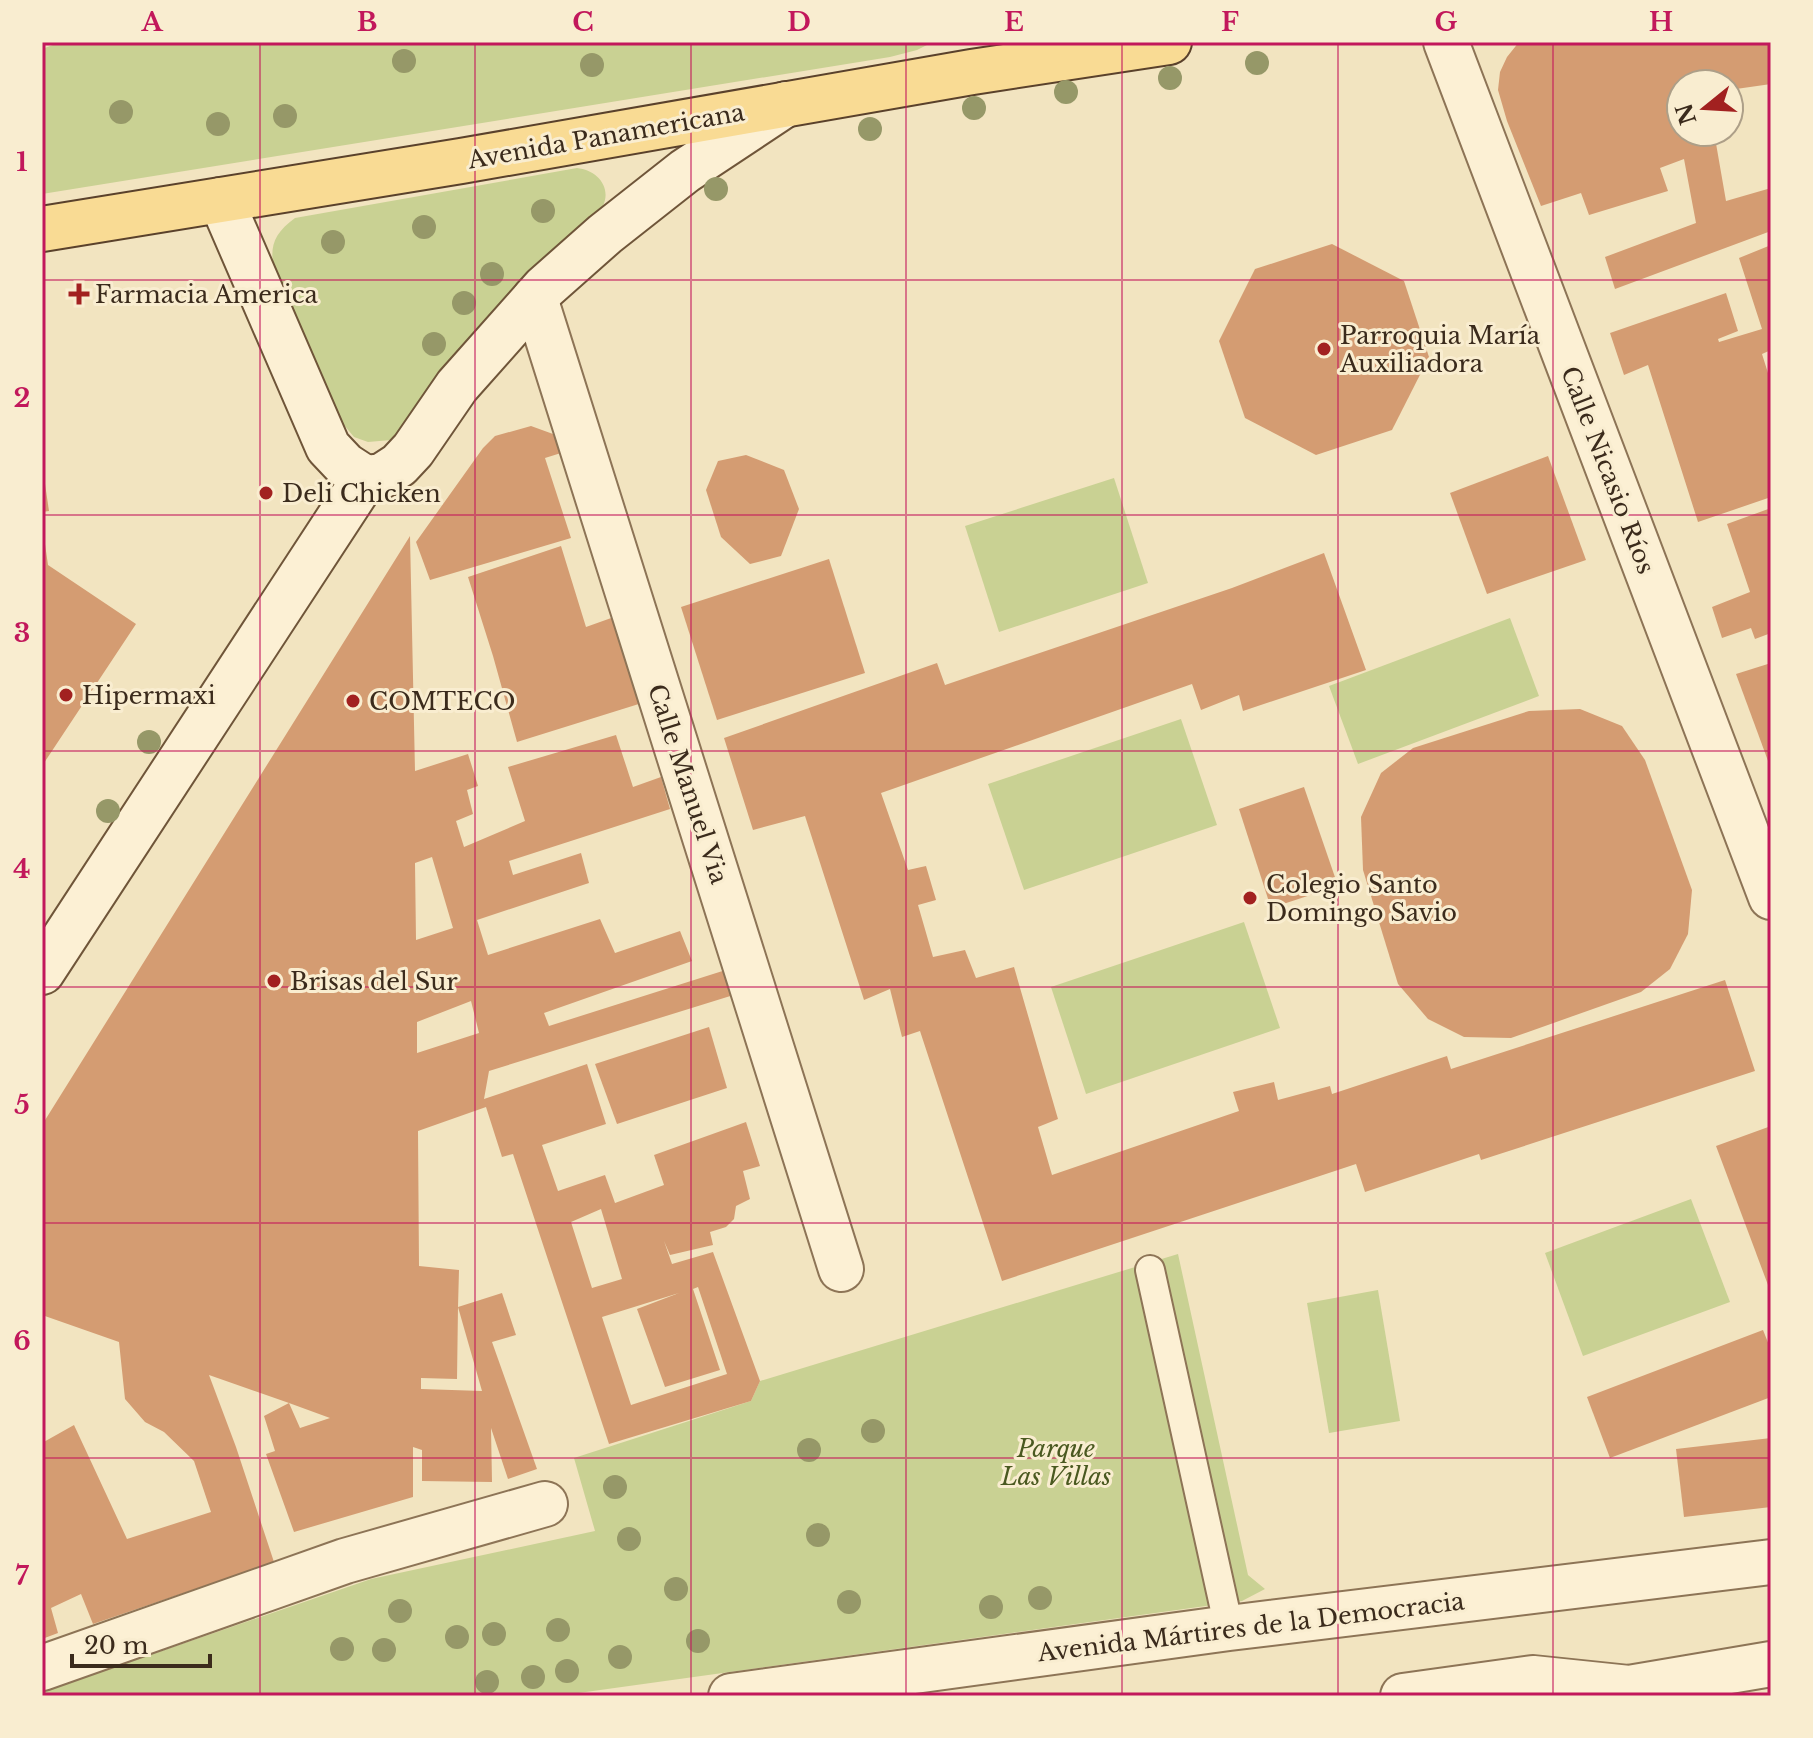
<svg xmlns="http://www.w3.org/2000/svg" width="1813" height="1738" font-family="'Libre Baskerville',serif">
<style>
.green{fill:#c9d193}
.building{fill:#d49c72;fill-rule:evenodd}
.lines{fill:none;stroke-linecap:round;stroke-linejoin:round}
.service-casing{stroke:#8d7456;stroke-width:32}
.minor-casing{stroke:#8d7456;stroke-width:48}
.tertiary-casing{stroke:#8d7456;stroke-width:48}
.secondary-casing{stroke:#6f5539;stroke-width:48}
.primary-casing{stroke:#5a412b;stroke-width:48}
.service{stroke:#fcf0d4;stroke-width:28}
.minor{stroke:#fcf0d4;stroke-width:44}
.tertiary{stroke:#fcf0d4;stroke-width:44}
.secondary{stroke:#fcf0d4;stroke-width:44}
.primary{stroke:#f9db94;stroke-width:44}
.tree{fill:#969868}
.grid{fill:none;stroke:#c2185b;stroke-width:2;stroke-opacity:0.55}
.poi-dot{fill:#a22120;stroke:#f9edd0;stroke-width:3}
.labels{text-anchor:middle;dominant-baseline:central;stroke-width:6;stroke-linejoin:round;paint-order:stroke}
.street-label{font-size:24px;fill:#3b2b1c;stroke:#f9edd0}
.poi-label{font-size:24px;fill:#3b2b1c;stroke:#f9edd0;text-anchor:start}
.park-label{font-size:24px;font-style:italic;fill:#4a5920;stroke:#f9edd0}
.neatline{fill:none;stroke:#c2185b;stroke-width:3}
.grid-label{font-size:26px;text-anchor:middle;font-weight:bold;fill:#c2185b}
</style>
<rect width="100%" height="100%" fill="#f2e4c0"/>
<g class="green">
<polygon points="61,42 933,42 917,50 890,57 42,194 42,49"/>
<path d="M577 168C596 170 612 186 603 206 599 215 567 238 557 247 534 269 510 293 488 317 457 352 432 393 404 431L391 440 368 442 354 437 339 419 275 275C269 248 272 235 295 218Z"/>
<polygon points="1114,478 1148,583 999,632 965,526"/>
<polygon points="1510,618 1539,696 1358,764 1329,686"/>
<polygon points="1181,719 1217,825 1024,890 988,784"/>
<polygon points="1244,922 1280,1028 1086,1094 1051,987"/>
<polygon points="1691,1199 1730,1302 1583,1356 1545,1253"/>
<polygon points="1178,1254 1248,1575 1265,1589 1242,1601 557,1696 42,1696 42,1692 371,1579 595,1531 574,1458 751,1401 760,1381"/>
<polygon points="1378,1290 1400,1421 1329,1433 1307,1303"/>
</g>
<g class="building">
<polygon points="1519,42 1771,42 1771,84 1729,90 1729,84 1681,84 1681,132 1714,132 1726,201 1771,188 1771,231 1615,289 1605,257 1696,223 1684,159 1660,168 1668,191 1589,215 1581,193 1541,206 1507,121 1498,90 1500,72 1507,57"/>
<polygon points="1332,244 1404,281 1429,357 1392,430 1316,455 1245,418 1219,341 1255,269"/>
<polygon points="1771,245 1771,350 1762,354 1768,373 1771,372 1771,497 1698,522 1648,365 1624,375 1610,333 1726,293 1738,331 1718,339 1719,342 1762,329 1739,258"/>
<polygon points="531,426 553,434 561,453 545,458 571,538 430,580 416,542 483,448 495,436"/>
<polygon points="746,455 784,470 799,509 781,556 750,564 721,537 706,490 718,461"/>
<polygon points="1548,456 1586,560 1487,594 1450,493"/>
<polygon points="42,477 44,477 49,511 42,512"/>
<polygon points="1771,508 1771,633 1755,639 1751,628 1722,638 1712,607 1750,592 1727,524"/>
<path d="M410 536 415 771 468 754 478 786 467 790 473 814 456 821 464 847 525 821 508 767 616 735 633 787 661 777 670 809 509 861 513 875 581 853 589 883 477 920 488 955 600 919 615 953 680 931 692 961 544 1013 549 1026 732 968 740 993 489 1071 484 1099 587 1064 606 1124 542 1145 558 1191 605 1175 615 1203 664 1185 654 1155 746 1122 760 1166 743 1171 750 1199 736 1206 734 1219 726 1227 710 1232 713 1245 670 1255 664 1241 672 1264 713 1252 760 1381 751 1401 609 1444 513 1154 502 1157 486 1107 418 1131 419 1266 459 1270 458 1307 502 1293 516 1335 492 1342 537 1469 508 1479 491 1428 492 1482 422 1481V1450L413 1447V1497L294 1532 266 1454 275 1451 264 1416 289 1403 209 1375 236 1447 274 1562 93 1624 81 1594 51 1608 58 1633 42 1639V1443L74 1425 127 1539 211 1512 194 1461 164 1432 145 1422 125 1399 119 1342 42 1315V1125ZM432 857 453 928 416 940 415 863ZM471 1001 479 1033 417 1053V1022ZM601 1209 622 1279 592 1288 571 1222ZM698 1287 727 1374 631 1405 602 1317 679 1293 637 1309 665 1387 720 1370 693 1289ZM458 1307 482 1391 421 1389V1378L457 1379ZM289 1403 330 1418 300 1428Z"/>
<polygon points="42,537 44,537 48,565 136,624 42,766"/>
<polygon points="561,546 586,627 614,617 642,703 517,742 493,656 468,577"/>
<polygon points="1324,553 1366,670 1243,711 1239,695 1201,710 1192,684 881,793 908,870 926,866 936,900 918,905 933,957 965,950 976,978 1014,967 1058,1119 1038,1127 1052,1175 1239,1111 1233,1092 1274,1082 1278,1100 1330,1086 1332,1094 1447,1056 1451,1069 1725,980 1755,1071 1481,1160 1479,1154 1365,1192 1356,1164 1002,1281 920,1031 902,1037 890,989 864,1000 805,816 753,830 724,738 937,663 945,685 1232,588"/>
<polygon points="829,559 865,673 717,720 681,607"/>
<polygon points="1771,663 1771,769 1736,674"/>
<polygon points="1580,709 1622,726 1645,760 1692,890 1688,934 1670,969 1641,992 1511,1038 1464,1037 1428,1019 1398,984 1363,870 1361,817 1381,773 1413,748 1529,711"/>
<polygon points="1304,787 1338,886 1271,908 1239,809"/>
<polygon points="709,1027 727,1088 617,1124 595,1064"/>
<polygon points="1771,1126 1771,1293 1716,1146"/>
<polygon points="1763,1330 1771,1350 1771,1397 1610,1458 1587,1397"/>
<polygon points="1771,1438 1771,1507 1684,1517 1676,1449"/>
</g>
<g class="lines">
<defs>
<polyline id="service" points="1150,1270 1229,1628"/>
<g id="minor">
<polyline points="535,298 841,1269"/>
<polyline points="42,1668 345,1561 545,1504"/>
<polyline points="731,1696 1229,1628 1771,1562"/>
<polyline points="1403,1696 1533,1678 1629,1688 1771,1664"/>
</g>
<polyline id="tertiary" points="1446,42 1771,897"/>
<g id="secondary">
<polyline points="221,200 328,447 345,465 365,478 382,476 399,465 413,450 457,386 544,288 605,234 685,171 786,104"/>
<polyline points="42,972 365,478"/>
</g>
<polyline id="primary" points="42,229 461,161 972,72 1169,42"/>
</defs>
<use href="#service" class="service-casing"/>
<use href="#minor" class="minor-casing"/>
<use href="#tertiary" class="tertiary-casing"/>
<use href="#secondary" class="secondary-casing"/>
<use href="#primary" class="primary-casing"/>
<use href="#service" class="service"/>
<use href="#minor" class="minor"/>
<use href="#tertiary" class="tertiary"/>
<use href="#secondary" class="secondary"/>
<use href="#primary" class="primary"/>
</g>
<g class="tree">
<circle cx="404" cy="61" r="12"/>
<circle cx="1257" cy="63" r="12"/>
<circle cx="592" cy="65" r="12"/>
<circle cx="1170" cy="78" r="12"/>
<circle cx="1066" cy="92" r="12"/>
<circle cx="974" cy="108" r="12"/>
<circle cx="121" cy="112" r="12"/>
<circle cx="285" cy="116" r="12"/>
<circle cx="218" cy="124" r="12"/>
<circle cx="870" cy="129" r="12"/>
<circle cx="716" cy="189" r="12"/>
<circle cx="543" cy="211" r="12"/>
<circle cx="424" cy="227" r="12"/>
<circle cx="333" cy="242" r="12"/>
<circle cx="492" cy="274" r="12"/>
<circle cx="464" cy="303" r="12"/>
<circle cx="434" cy="344" r="12"/>
<circle cx="149" cy="742" r="12"/>
<circle cx="108" cy="811" r="12"/>
<circle cx="873" cy="1431" r="12"/>
<circle cx="809" cy="1450" r="12"/>
<circle cx="615" cy="1487" r="12"/>
<circle cx="818" cy="1535" r="12"/>
<circle cx="629" cy="1539" r="12"/>
<circle cx="676" cy="1589" r="12"/>
<circle cx="1040" cy="1598" r="12"/>
<circle cx="849" cy="1602" r="12"/>
<circle cx="991" cy="1607" r="12"/>
<circle cx="400" cy="1611" r="12"/>
<circle cx="558" cy="1630" r="12"/>
<circle cx="494" cy="1634" r="12"/>
<circle cx="457" cy="1637" r="12"/>
<circle cx="698" cy="1641" r="12"/>
<circle cx="342" cy="1649" r="12"/>
<circle cx="384" cy="1650" r="12"/>
<circle cx="620" cy="1657" r="12"/>
<circle cx="567" cy="1671" r="12"/>
<circle cx="533" cy="1677" r="12"/>
<circle cx="487" cy="1682" r="12"/>
</g>
<path class="grid" d="M260 42V1696M475 42V1696M691 42V1696M906 42V1696M1122 42V1696M1338 42V1696M1553 42V1696M42 280H1771M42 515H1771M42 751H1771M42 987H1771M42 1223H1771M42 1458H1771"/>
<g class="poi-dot">
<path d="M75 282h8v8h8v8h-8v8h-8v-8h-8v-8h8z"/>
<circle cx="1324" cy="349" r="8"/>
<circle cx="266" cy="493" r="8"/>
<circle cx="66" cy="695" r="8"/>
<circle cx="353" cy="701" r="8"/>
<circle cx="1250" cy="898" r="8"/>
<circle cx="274" cy="981" r="8"/>
</g>
<g class="labels">
<g class="street-label">
<text transform="translate(606 136) rotate(-10)">Avenida Panamericana</text>
<text transform="translate(1608 470) rotate(69)">Calle Nicasio Ríos</text>
<text transform="translate(688 784) rotate(72)">Calle Manuel Via</text>
<text transform="translate(1251 1627) rotate(-7)">Avenida Mártires de la Democracia</text>
</g>
<g class="poi-label">
<text x="95" y="294">Farmacia America</text>
<text x="1340" y="335">Parroquia María<tspan x="1340" dy="28">Auxiliadora</tspan></text>
<text x="282" y="493">Deli Chicken</text>
<text x="82" y="695">Hipermaxi</text>
<text x="369" y="701">COMTECO</text>
<text x="1266" y="884">Colegio Santo<tspan x="1266" dy="28">Domingo Savio</tspan></text>
<text x="290" y="981">Brisas del Sur</text>
</g>
<g class="park-label">
<text x="1056" y="1448">Parque<tspan x="1056" dy="28">Las Villas</tspan></text>
</g>
</g>
<rect width="1813" height="1738" fill="none" stroke="#f9edd0" stroke-width="88"/>
<g transform="translate(1705 108) rotate(252)"><circle r="38" fill="#f9edd0" stroke="#ad9f88" stroke-width="2"/>
<path d="M0-6L14 30L0 20L-14 30Z" fill="#a22120"/>
<text y="-12" font-size="22" font-weight="bold" text-anchor="middle" fill="#3b2b1c">N</text>
</g>
<path d="M72 1654v12h138v-12" fill="none" stroke="#3b2b1c" stroke-width="4"/>
<text x="84" y="1654" font-size="24" fill="#3b2b1c" stroke="#f9edd0" stroke-width="6" paint-order="stroke">20 m</text>
<rect x="44" y="44" width="1725" height="1650" class="neatline"/>
<g class="grid-label">
<text x="152" y="31">A</text>
<text x="367" y="31">B</text>
<text x="583" y="31">C</text>
<text x="799" y="31">D</text>
<text x="1014" y="31">E</text>
<text x="1230" y="31">F</text>
<text x="1446" y="31">G</text>
<text x="1661" y="31">H</text>
<text x="22" y="171">1</text>
<text x="22" y="407">2</text>
<text x="22" y="642">3</text>
<text x="22" y="878">4</text>
<text x="22" y="1114">5</text>
<text x="22" y="1350">6</text>
<text x="22" y="1585">7</text>
</g>
</svg>
